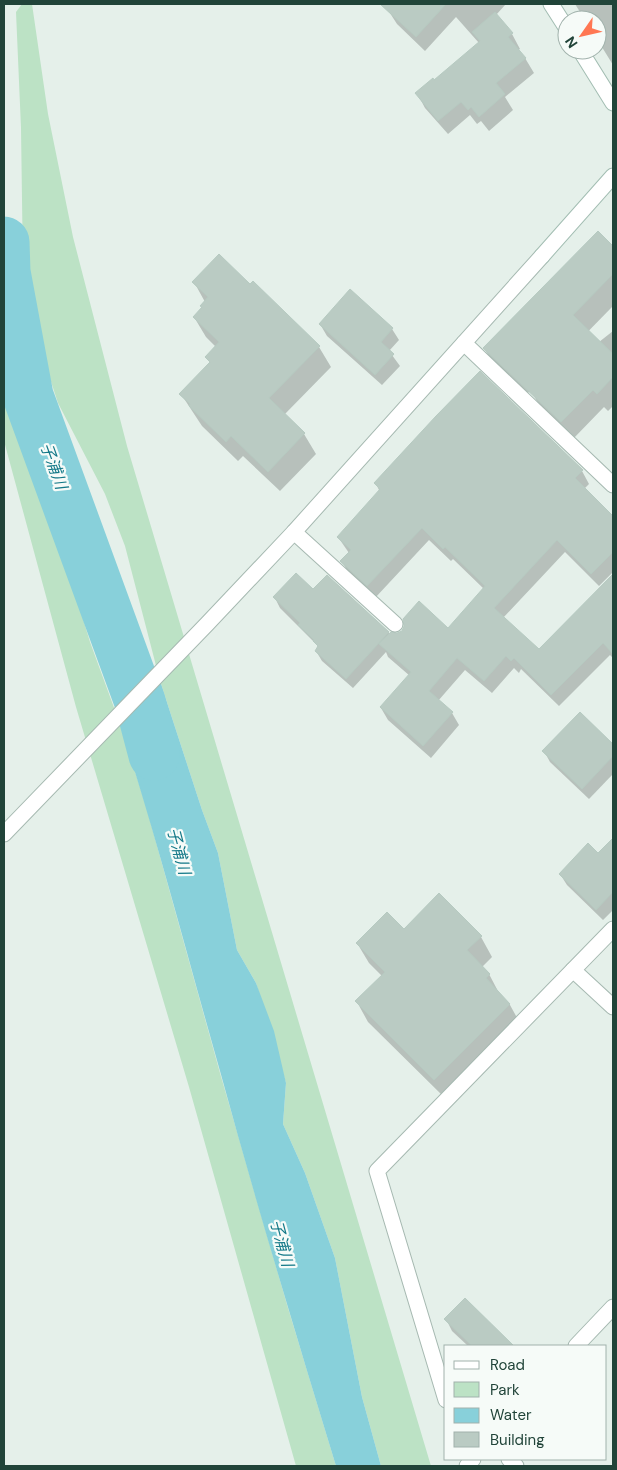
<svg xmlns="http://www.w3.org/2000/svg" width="617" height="1470" font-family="'DM Sans','Noto Sans JP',sans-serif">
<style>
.green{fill:#bce2c5}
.water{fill:#88d0da}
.shadow{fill:#0003}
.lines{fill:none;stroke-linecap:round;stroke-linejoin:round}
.river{stroke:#88d0da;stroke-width:51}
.building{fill:#bacbc3;stroke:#b6cac1}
.street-casing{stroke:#a6b9b1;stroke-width:17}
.secondary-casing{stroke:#a2bdb2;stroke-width:17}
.street{stroke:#fff;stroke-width:15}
.secondary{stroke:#fff;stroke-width:15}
.labels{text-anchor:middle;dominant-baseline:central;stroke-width:4.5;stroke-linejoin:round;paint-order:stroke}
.water-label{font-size:16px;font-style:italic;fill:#147988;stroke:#f6fbf8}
</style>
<rect width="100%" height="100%" fill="#e5f0ea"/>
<g class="green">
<polygon points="22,4 32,4 48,114 73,237 127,446 431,1466 381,1466 362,1397 335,1258 305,1173 283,1124 286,1083 256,983 237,950 218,853 202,810 160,681 125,546 105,494 58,403 36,336 23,270 21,128 16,12"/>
<polygon points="4,339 36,463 90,642 120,724 146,806 220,1073 288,1308 336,1466 296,1466 189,1087 76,707 4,441"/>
</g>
<path class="water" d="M160 681 202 810 218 853 237 950 256 983 274 1031 286 1083 283 1124 305 1173 335 1258 362 1397 381 1466H336C296 1335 256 1203 220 1071 187 955 157 839 120 724Z"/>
<g class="shadow">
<polygon points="388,4 506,4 496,15 512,34 520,49 518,50 525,58 534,73 505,97 513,110 489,131 481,121 477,124 470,115 448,134 425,108 417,93 434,81 479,43 456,17 425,51 397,24 388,10 390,7"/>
<polygon points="575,4 613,4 613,65 597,39 597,20 585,20"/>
<polygon points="598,233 613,248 613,306 525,396 496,368 484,348"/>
<polygon points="194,282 250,286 253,282 319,347 331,367 284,415 304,434 316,454 280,491 243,456 238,461 202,426 181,394 210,363 207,357 216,347 206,337 194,317 203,308 205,302"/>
<polygon points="320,324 392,329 399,340 389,351 400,366 382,385 327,336"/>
<polygon points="613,331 613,406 608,411 604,407 572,440 543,412 533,394"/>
<polygon points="480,373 582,471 589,484 584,489 611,515 613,513 613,572 599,586 565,552 503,618 540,651 610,580 613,583 613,658 610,655 559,706 521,669 519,673 514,668 492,693 465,670 438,701 452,713 459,725 431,758 388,720 381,708 410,676 388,657 386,652 353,688 322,661 316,651 318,648 317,645 280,608 275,598 313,591 388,632 390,635 448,630 484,589 453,559 451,561 429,540 375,598 349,574 342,561 349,553 338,537 380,492 376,484"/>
<polygon points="580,714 613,746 613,774 589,799 550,762 544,751"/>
<polygon points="603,850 613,860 613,910 603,920 567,885 560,874 598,855"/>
<polygon points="481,937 492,957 482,967 489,974 500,995 510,1005 521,1025 446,1099 368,1022 357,1002 382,976 369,963 357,943"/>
<polygon points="446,1319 509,1343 511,1346 468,1346 452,1331"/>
</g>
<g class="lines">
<polyline class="river" points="4,242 5,272 28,396 140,702 154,755"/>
</g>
<g class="building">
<polygon points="380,4 446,4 416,37"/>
<polygon points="495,12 513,33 508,37 526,58 496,83 505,94 479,117 471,107 468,110 461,102 438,121 415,93 433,78 434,80 480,41 472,32"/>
<polygon points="598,231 613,246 613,274 573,315 613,354 613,377 597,394 593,390 561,422 483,348"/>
<polygon points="219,254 250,284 253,281 320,346 269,398 305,433 268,472 231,436 226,442 189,406 190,404 179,394 210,362 205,357 219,342 193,317 202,307 200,306 208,297 192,282"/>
<polygon points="350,289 393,328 381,342 394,354 375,375 319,324"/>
<polygon points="480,371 583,470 575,478 613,516 613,552 591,574 557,540 494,608 539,649 613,574 613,654 603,643 551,695 514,658 511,661 506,656 484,681 457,658 429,691 453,712 423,746 380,707 411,672 379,644 391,632 397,633 402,631 404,626 403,619 419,601 448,628 485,586 445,547 443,549 422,528 367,586 340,561 351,550 337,537 380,489 374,483 436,416"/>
<polygon points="296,573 313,589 327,575 389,632 346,679 315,651 318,646 313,641 314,640 298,625 300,623 273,597"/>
<polygon points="580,712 613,744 613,756 582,789 542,751"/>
<polygon points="613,838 613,892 596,910 559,874 588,843 598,853"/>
<polygon points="439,893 482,936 467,950 490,974 486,978 510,1004 434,1080 355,1001 385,972 356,943 387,912 404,929"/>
<polygon points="465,1298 514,1346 472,1346 444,1319"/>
</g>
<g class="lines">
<defs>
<g id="street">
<polyline points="464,343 613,485"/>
<polyline points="294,532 395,624"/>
<polyline points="4,834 207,624 294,532 542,256"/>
<polyline points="573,970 613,1007"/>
<polyline points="576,1346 613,1307"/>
<polyline points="446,1400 377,1171 613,929"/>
<polyline points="509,1459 516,1466"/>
<polyline points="467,1466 473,1459"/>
</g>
<g id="secondary">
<polyline points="551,4 567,29"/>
<polyline points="580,50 613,103"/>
<polyline points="542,256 613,176"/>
</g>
</defs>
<use href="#street" class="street-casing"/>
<use href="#secondary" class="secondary-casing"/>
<use href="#street" class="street"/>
<use href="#secondary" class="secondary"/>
</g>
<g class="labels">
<g class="water-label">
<text transform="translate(54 466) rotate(70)">子浦川</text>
<text transform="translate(179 851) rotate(75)">子浦川</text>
<text transform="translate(282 1243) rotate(75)">子浦川</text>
</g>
</g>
<rect width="617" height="1470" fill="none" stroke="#214439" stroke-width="10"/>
<rect x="444" y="1345" width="162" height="115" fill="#f6fbf8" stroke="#a1b2ac"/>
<rect x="454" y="1361" width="25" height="8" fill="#ffffff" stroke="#a1b2ac"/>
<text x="490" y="1370" font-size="15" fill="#214439">Road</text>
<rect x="454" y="1382" width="25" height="15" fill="#bce2c5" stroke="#a1b2ac"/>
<text x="490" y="1395" font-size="15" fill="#214439">Park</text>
<rect x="454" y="1408" width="25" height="15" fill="#88d0da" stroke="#a1b2ac"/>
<text x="490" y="1420" font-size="15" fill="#214439">Water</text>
<rect x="454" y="1432" width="25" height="15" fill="#bacbc3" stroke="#a1b2ac"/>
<text x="490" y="1445" font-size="15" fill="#214439">Building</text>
<g transform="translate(582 35) rotate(236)"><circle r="24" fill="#f6fbf8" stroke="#a1b2ac"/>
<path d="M0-4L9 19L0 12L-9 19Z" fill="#ff7753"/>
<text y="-8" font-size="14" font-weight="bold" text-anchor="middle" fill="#214439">N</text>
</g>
</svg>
